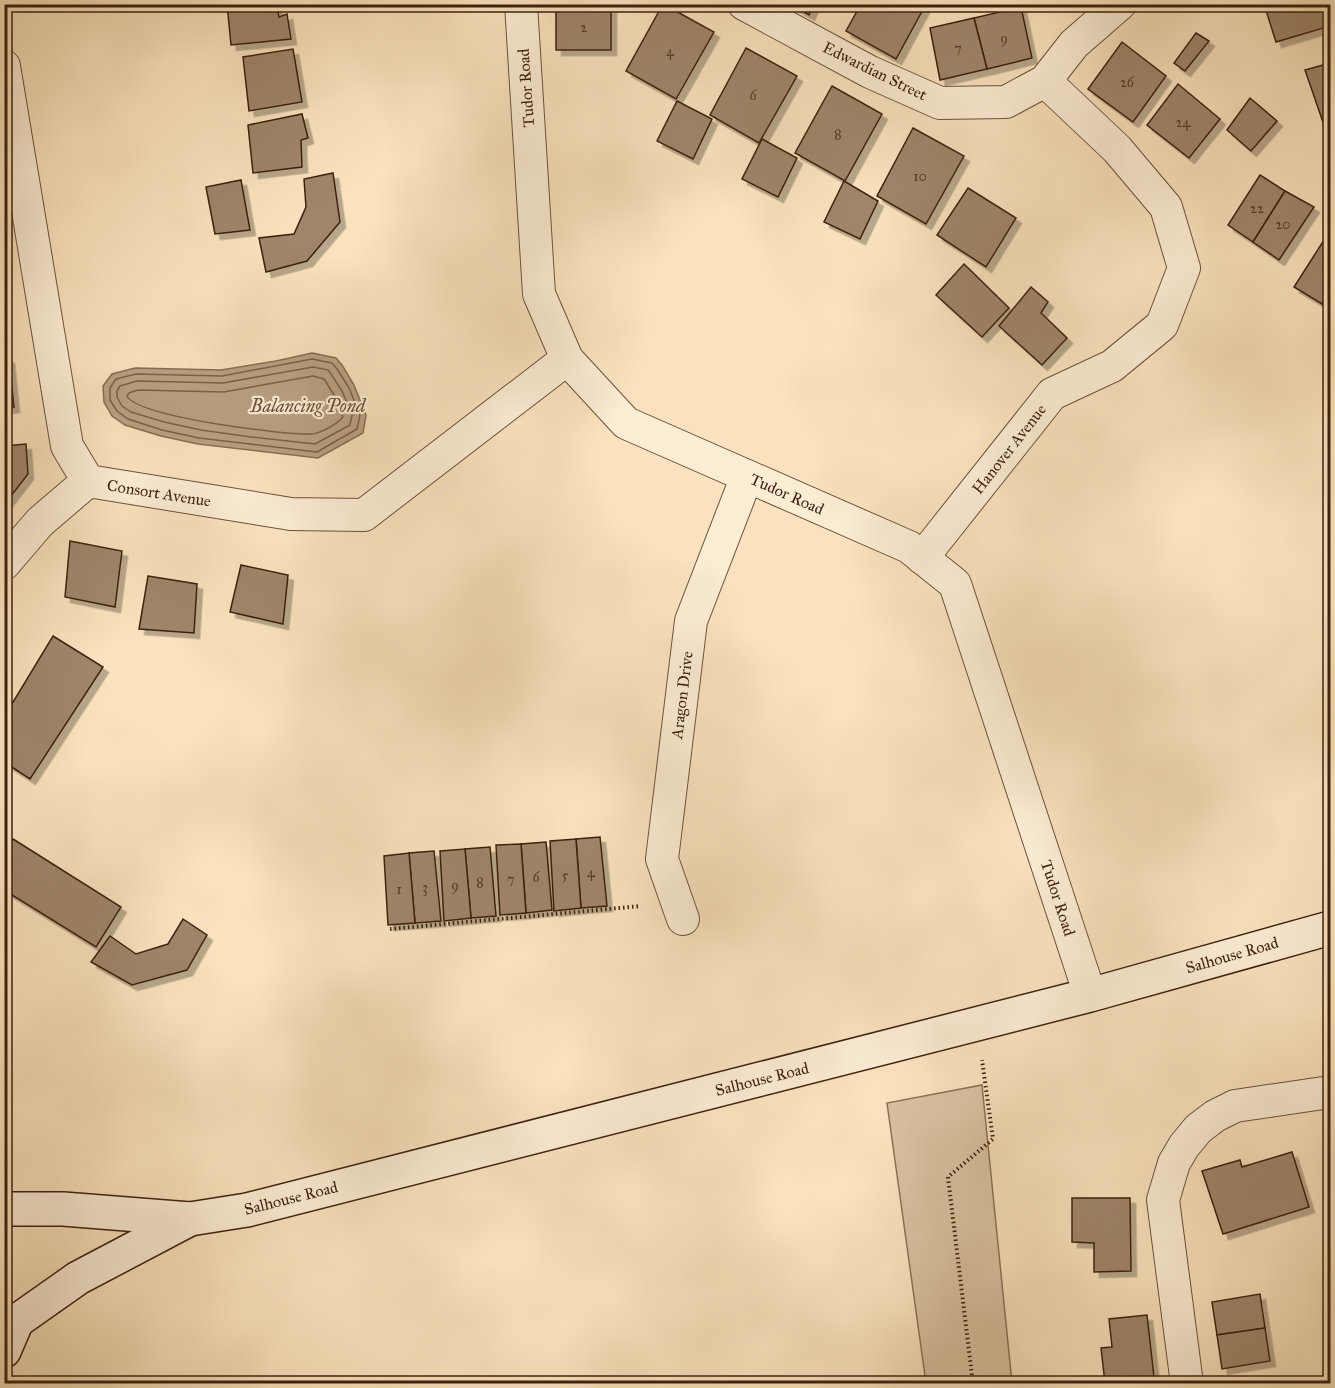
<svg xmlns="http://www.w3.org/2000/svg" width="1335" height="1388" font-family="'IM FELL Great Primer',serif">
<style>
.green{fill:#d9c1a0;stroke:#8c7158;stroke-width:1.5}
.water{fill:#b9a082;stroke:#886d54;stroke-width:1.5}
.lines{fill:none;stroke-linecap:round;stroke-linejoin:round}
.shore{stroke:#7c6049;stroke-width:1.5}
.building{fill:#9f856a;stroke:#3e2110;stroke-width:1.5;filter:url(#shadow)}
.street-casing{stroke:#6d513b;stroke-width:34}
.secondary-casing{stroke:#3e2110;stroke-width:36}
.path{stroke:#3e2110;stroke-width:4;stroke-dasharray:1.5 3;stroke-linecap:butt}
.street{stroke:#fbecd4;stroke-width:32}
.secondary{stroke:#fbecd4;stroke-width:33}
.labels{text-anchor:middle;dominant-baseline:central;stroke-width:4.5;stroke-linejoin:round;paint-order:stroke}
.number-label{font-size:14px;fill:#563a26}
.street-label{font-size:16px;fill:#3e2110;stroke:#fbecd4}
.water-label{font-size:18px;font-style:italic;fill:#694d38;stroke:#fbecd4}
</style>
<defs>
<filter id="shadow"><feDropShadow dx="5.5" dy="5.5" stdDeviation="0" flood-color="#0004"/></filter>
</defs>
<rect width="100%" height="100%" fill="#f9e2bd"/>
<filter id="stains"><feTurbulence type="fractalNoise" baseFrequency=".00333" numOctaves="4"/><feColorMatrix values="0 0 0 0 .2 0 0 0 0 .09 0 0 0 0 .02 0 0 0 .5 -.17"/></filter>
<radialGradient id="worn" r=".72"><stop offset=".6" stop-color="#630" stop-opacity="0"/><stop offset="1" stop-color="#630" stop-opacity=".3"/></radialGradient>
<polygon class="green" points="982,1085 1012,1383 926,1383 887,1103"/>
<polygon class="water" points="312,353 336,358 342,365 354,385 366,415 363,433 318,458 250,450 198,444 161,436 125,425 112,416 104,402 103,386 112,374 135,368 221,370 276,361"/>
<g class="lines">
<g class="shore">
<polygon points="312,359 332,363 337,369 349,388 360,415 357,429 317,452 250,444 199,438 162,430 128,419 117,411 110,400 110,388 116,379 136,374 222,376"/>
<polygon points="313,367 328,370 331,374 342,391 352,415 350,425 315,444 251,437 201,430 164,422 131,412 122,406 117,397 117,391 120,386 137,381 223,383"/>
<path d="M313 376 324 379 334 395 343 417C337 424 320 434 311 434 283 435 138 417 127 396L129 393 138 390 224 392Z"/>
</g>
</g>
<g class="building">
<polygon points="227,4 276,4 279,17 287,14 291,39 231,45"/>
<rect x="556" y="4" width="55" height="46"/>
<polygon points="663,4 714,32 676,99 626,71"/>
<polygon points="790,4 814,4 809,15"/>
<polygon points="861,4 926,4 896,59 846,31"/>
<polygon points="1264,4 1329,4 1330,26 1276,42"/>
<polygon points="1021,7 1032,58 987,69 974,18"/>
<polygon points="974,18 987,69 940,80 930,28"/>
<polygon points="1196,33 1209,41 1185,71 1174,63"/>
<polygon points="1122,42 1166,76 1133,122 1088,89"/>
<polygon points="746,48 797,76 759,143 710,115"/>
<polygon points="293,49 302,102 249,111 243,57"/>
<polygon points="1330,63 1330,126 1325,128 1305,70"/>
<polygon points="1178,84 1220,119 1189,158 1147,125"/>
<polygon points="832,86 882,114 845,181 795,153"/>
<polygon points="1250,98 1277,121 1251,151 1227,130"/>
<polygon points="677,101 712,119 693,159 657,141"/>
<polygon points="302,114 308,138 301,140 302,167 253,173 248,125"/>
<polygon points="913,128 964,156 926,224 877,196"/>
<polygon points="762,139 797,158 778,197 742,179"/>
<polygon points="333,173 340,222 307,261 266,272 259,238 294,234 306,207 304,179"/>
<polygon points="1260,175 1285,191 1253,242 1228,225"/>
<polygon points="241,180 250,230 215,234 206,187"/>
<polygon points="844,181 878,201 860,239 824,222"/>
<polygon points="968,188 1016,218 986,267 937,235"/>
<polygon points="1285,191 1314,207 1279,260 1253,242"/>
<polygon points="1326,237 1330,239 1330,291 1322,304 1294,287"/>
<polygon points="964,264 1009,308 982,337 936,295"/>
<polygon points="1031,287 1048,302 1041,313 1067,338 1042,365 999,326"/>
<polygon points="1330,291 1330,309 1322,304"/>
<polygon points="4,358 9,358 14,407 4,408"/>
<polygon points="26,444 28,474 4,505 4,446"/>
<polygon points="70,541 122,551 115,607 65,597"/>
<polygon points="241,565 288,575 283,624 230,612"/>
<polygon points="148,576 197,584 194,633 139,629"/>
<polygon points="53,636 103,667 30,779 4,762 4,717"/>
<polygon points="600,837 607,906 581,908 576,839"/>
<polygon points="13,839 121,907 96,947 4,890 4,852"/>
<polygon points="576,839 581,908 554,911 550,841"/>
<polygon points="546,842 552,910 526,913 521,844"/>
<polygon points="521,844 526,913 500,915 496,845"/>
<polygon points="490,847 496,916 471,918 465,849"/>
<polygon points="465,849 471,918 444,921 440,851"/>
<polygon points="434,851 441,921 415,923 409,853"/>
<polygon points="409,853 415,923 388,925 384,856"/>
<polygon points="183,919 207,935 187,970 132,985 91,962 110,936 136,954 168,944"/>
<polygon points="1292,1152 1309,1207 1223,1234 1202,1171 1240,1160 1242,1167"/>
<polygon points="1072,1198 1130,1198 1131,1271 1094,1272 1094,1243 1072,1242"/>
<polygon points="1260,1294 1265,1328 1217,1335 1212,1302"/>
<polygon points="1147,1315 1154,1377 1105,1383 1101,1348 1112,1347 1109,1319"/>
<polygon points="1265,1328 1270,1361 1222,1369 1217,1335"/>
</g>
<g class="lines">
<defs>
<g id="street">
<polyline points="521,4 539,294 567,359 626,423 909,547 955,584 1090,995"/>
<polyline points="744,4 870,72 940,103 1006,102 1045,81 1074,44 1120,4"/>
<polyline points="4,66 67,446 88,481 291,514 364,515 567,359"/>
<polyline points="922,558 1052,394 1112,366 1162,325 1184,268 1166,207 1117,149 1045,81"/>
<polyline points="4,564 40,522 88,481"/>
<polyline points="683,919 662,859 691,621 747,476"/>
<polyline points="1187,1384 1163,1200 1174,1163 1184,1146 1198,1129 1215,1116 1235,1106 1330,1092"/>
</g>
<g id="secondary">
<polyline points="4,1209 63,1209 190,1219 247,1210 1090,995 1330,928"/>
<polyline points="4,1351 17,1321 78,1278 190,1219"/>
</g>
</defs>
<use href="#street" class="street-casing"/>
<use href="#secondary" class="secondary-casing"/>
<g class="path">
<polyline points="390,929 641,906"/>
<polyline points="973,1384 948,1177 993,1139 982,1060"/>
</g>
<use href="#street" class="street"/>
<use href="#secondary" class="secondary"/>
</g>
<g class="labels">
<g class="number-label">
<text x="584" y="27">2</text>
<text x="1004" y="38">9</text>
<text x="958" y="48">7</text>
<text x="670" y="51">4</text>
<text x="1127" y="82">26</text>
<text x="753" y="95">6</text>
<text x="1183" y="122">24</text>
<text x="838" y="134">8</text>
<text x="920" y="176">10</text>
<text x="1257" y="208">22</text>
<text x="1283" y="224">20</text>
<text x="591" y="872">4</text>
<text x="565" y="875">5</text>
<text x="536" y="877">6</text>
<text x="511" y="879">7</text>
<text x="480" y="882">8</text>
<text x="455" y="885">9</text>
<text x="425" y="887">3</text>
<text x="399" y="889">1</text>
</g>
<g class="street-label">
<text transform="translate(875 71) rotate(26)">Edwardian Street</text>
<text transform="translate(526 88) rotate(-94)">Tudor Road</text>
<text transform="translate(1009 449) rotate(-52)">Hanover Avenue</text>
<text transform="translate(159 493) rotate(9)">Consort Avenue</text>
<text transform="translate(787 494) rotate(24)">Tudor Road</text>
<text transform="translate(682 695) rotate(-83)">Aragon Drive</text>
<text transform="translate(1058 898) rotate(72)">Tudor Road</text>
<text transform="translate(1232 955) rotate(-16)">Salhouse Road</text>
<text transform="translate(762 1079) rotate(-14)">Salhouse Road</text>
<text transform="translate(291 1198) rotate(-14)">Salhouse Road</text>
</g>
<g class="water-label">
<text x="308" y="406">Balancing Pond</text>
</g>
</g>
<rect width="1335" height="1388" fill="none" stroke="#f9e2bd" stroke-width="24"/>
<rect x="6" y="6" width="1323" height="1376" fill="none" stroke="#3e2110" stroke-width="3"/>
<rect x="12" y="12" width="1311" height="1364" fill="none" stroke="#3e2110" stroke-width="1.5"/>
<rect width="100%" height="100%" filter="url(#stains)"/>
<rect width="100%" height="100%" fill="url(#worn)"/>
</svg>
